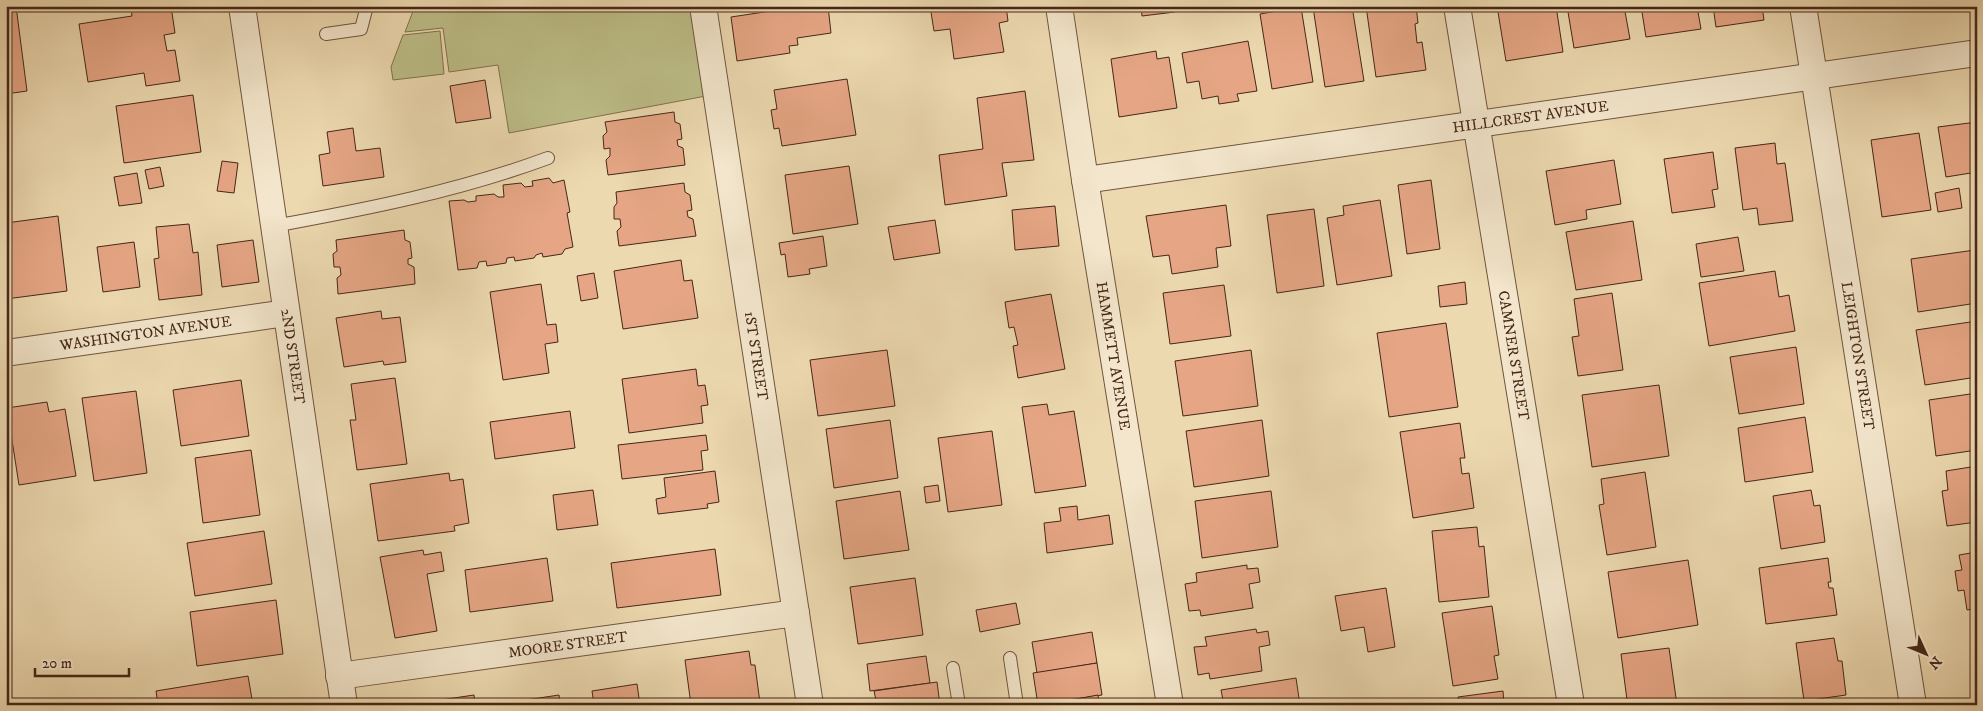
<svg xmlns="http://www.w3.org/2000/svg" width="1983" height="711" font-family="'IM FELL DW Pica',serif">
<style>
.green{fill:#bdbe88;stroke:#827250}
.building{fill:#e6a685;stroke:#462718}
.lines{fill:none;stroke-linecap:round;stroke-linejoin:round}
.service-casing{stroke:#70543e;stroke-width:14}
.minor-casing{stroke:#70543e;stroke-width:28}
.service{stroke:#f3e6cc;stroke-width:12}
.minor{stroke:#f3e6cc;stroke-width:26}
.labels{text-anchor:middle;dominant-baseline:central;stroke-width:4.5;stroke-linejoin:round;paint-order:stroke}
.street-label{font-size:15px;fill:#462718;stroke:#f3e6cc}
</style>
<rect width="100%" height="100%" fill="#edd9b0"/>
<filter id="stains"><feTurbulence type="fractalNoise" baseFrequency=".004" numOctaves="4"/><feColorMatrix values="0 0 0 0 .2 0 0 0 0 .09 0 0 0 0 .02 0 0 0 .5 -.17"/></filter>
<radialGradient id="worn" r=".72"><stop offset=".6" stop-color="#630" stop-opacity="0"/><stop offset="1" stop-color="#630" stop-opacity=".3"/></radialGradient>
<g class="green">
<polygon points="415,6 690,6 706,96 509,133 498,65 449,72 443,28 405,32"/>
<polygon points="440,31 444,74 393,80 391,67 403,35"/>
</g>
<g class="building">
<polygon points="6,6 16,6 27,91 6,94"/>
<polygon points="131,6 171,6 175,33 164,35 167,51 175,50 180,81 146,86 144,73 88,82 79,24 132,16"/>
<polygon points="804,6 828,6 831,33 797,38 798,45 789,46 790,53 737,61 731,17"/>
<polygon points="930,6 1006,6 1008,21 999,23 1004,52 954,59 950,29 934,31"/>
<polygon points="1141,6 1174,6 1175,12 1142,16"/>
<polygon points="1319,6 1352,6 1364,81 1325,87 1313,7"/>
<polygon points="1366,6 1416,6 1418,23 1415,24 1417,43 1422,42 1426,70 1376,77"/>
<polygon points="1497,6 1556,6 1563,52 1506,61"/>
<polygon points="1567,6 1624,6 1630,39 1574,48"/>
<polygon points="1641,6 1697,6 1701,29 1646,37"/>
<polygon points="1713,6 1762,6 1764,20 1716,27"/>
<polygon points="1851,6 1869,6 1852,9"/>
<polygon points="1301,7 1313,82 1272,89 1260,14"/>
<polygon points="1248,41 1257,91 1237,94 1239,101 1219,104 1218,96 1202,99 1199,81 1187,83 1182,53"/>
<polygon points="1156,51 1157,59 1169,57 1177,108 1119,117 1111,59"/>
<polygon points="847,79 856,135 782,146 779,128 774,129 771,110 777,109 774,90"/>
<polygon points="485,80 491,118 456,123 450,86"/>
<polygon points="1025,91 1034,160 1002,163 1007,196 945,205 939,155 983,149 977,98"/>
<polygon points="193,95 201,152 124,163 116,106"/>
<polygon points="674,112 675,122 680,124 682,139 677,140 678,146 683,148 685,165 608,175 606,160 610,156 610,148 604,149 603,136 607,132 605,122"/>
<polygon points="1977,122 1977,172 1946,177 1938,127"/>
<polygon points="353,128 356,151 380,148 384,177 323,186 319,155 330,153 327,132"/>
<polygon points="1919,133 1931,210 1882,217 1871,140"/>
<polygon points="1775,143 1777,164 1785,163 1793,221 1759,225 1757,208 1743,210 1735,148"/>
<polygon points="1713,152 1718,189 1712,190 1715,207 1672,213 1664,159"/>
<polygon points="1614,160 1621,204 1586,210 1587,219 1555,225 1546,171"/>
<polygon points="222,161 238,163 234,193 217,191"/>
<polygon points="849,166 858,224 793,234 785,175"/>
<polygon points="160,167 164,186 149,189 145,170"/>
<polygon points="137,173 142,203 119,206 114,177"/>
<polygon points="549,178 553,183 564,180 570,212 567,213 573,247 565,249 562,254 543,257 542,253 536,255 534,258 515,261 514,257 507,258 506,263 487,266 486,261 479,262 477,268 458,270 449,201 464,200 468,202 476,201 476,196 494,194 498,197 504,197 503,185 521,183 525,187 533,186 532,181"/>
<polygon points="1431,180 1440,249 1407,254 1398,185"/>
<polygon points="684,183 685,192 690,195 692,210 687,211 688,217 693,219 696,236 619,246 617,231 621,227 620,219 614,219 614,207 617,203 616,192"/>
<polygon points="1959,188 1962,208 1938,212 1935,193"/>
<polygon points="1380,200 1392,276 1337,285 1327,218 1344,215 1343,206"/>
<polygon points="1226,205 1231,246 1216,248 1218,267 1172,274 1169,255 1153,257 1146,216"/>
<polygon points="1055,206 1059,246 1015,250 1012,210"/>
<polygon points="1314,209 1324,286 1277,293 1267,215"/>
<polygon points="58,216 67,291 6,299 6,223"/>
<polygon points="935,220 940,253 894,260 888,227"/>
<polygon points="1633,221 1642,280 1576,290 1566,232"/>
<polygon points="189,224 193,253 198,252 202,295 159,300 154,259 159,258 156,227"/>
<polygon points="404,230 405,240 410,242 412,258 408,259 408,264 414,267 415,284 338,294 337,278 341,275 340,267 334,267 333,254 337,251 336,240"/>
<polygon points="823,236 827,266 809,269 810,274 788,277 785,254 781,255 779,243"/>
<polygon points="1738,237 1744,271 1701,277 1696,244"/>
<polygon points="253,240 259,282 222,287 217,245"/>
<polygon points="134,242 140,287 103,292 97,247"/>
<polygon points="1975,250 1977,303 1918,312 1911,259"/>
<polygon points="681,260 684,281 692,280 698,318 623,329 614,271"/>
<polygon points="1775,271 1779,297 1789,295 1795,331 1709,346 1699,283"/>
<polygon points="594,273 598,298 581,301 577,276"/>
<polygon points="1465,282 1467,304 1440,307 1438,286"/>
<polygon points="541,284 547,325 556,324 558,342 545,344 549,373 503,380 490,292"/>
<polygon points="1224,285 1231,336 1170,344 1163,293"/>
<polygon points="1612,293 1623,370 1578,376 1572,337 1579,336 1574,299"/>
<polygon points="1051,294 1065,369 1018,378 1013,346 1018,345 1014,327 1009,328 1005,302"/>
<polygon points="381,311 382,319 400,317 406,362 384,365 383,361 344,367 336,318"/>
<polygon points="1977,321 1977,377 1925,385 1916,330"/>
<polygon points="1446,323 1458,407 1389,417 1377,333"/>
<polygon points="1796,347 1804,404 1739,414 1730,357"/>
<polygon points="887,350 895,406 818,416 810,360"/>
<polygon points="1251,350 1258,406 1183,416 1175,361"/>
<polygon points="696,369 698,386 705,385 708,405 701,406 703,423 629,433 622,379"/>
<polygon points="395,378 407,464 357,470 350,420 356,420 351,384"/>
<polygon points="241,380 249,436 181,446 173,390"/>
<polygon points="1659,385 1669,456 1592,467 1582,395"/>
<polygon points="136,391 147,473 94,481 82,398"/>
<polygon points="1977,393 1977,450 1936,456 1929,400"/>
<polygon points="47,402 49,412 65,409 76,476 19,485 7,408"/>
<polygon points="1047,404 1049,415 1074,411 1086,486 1035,493 1022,407"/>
<polygon points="570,411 575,448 495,459 490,422"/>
<polygon points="1805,417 1813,472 1745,482 1738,428"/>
<polygon points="890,420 898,478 834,488 826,429"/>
<polygon points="1262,420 1269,476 1194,487 1186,431"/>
<polygon points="1460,423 1465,458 1460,458 1462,474 1469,473 1474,508 1413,518 1400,432"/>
<polygon points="992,431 1002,505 948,512 938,438"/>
<polygon points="706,435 708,450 701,451 703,470 622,479 618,445"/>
<polygon points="251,450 260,515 203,523 195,458"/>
<polygon points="1977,466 1977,522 1947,526 1942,491 1948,490 1946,471"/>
<polygon points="715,471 719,502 707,504 708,508 658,514 656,499 666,497 664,478"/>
<polygon points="1645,472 1656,547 1607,555 1599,505 1604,504 1601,479"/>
<polygon points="449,473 450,481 463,479 469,523 454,526 455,531 378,541 370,484"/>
<polygon points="938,485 940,501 926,503 924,487"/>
<polygon points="593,490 598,525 557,530 553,495"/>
<polygon points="1811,490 1814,506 1820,505 1825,542 1781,549 1773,496"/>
<polygon points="900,491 909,550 844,559 836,501"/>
<polygon points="1271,491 1278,547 1202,558 1195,501"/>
<polygon points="1077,506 1078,520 1109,515 1113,544 1047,553 1044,523 1061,521 1059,508"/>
<polygon points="1477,527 1479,547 1484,546 1489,597 1439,602 1432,531"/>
<polygon points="264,531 272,584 195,596 187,543"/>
<polygon points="715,549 721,595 617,608 611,563"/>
<polygon points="423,550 424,555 441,552 444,571 427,574 437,631 395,638 380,557"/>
<polygon points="1977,552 1977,608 1967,610 1964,590 1958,591 1955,571 1962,570 1959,555"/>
<polygon points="547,558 553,601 470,612 465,570"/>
<polygon points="1828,558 1831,582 1828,582 1829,588 1833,588 1837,615 1766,624 1759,568"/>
<polygon points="1688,560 1698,625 1618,638 1608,572"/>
<polygon points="1247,565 1247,569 1258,568 1260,582 1249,584 1253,608 1201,616 1200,610 1189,611 1185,584 1197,582 1196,573"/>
<polygon points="915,578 923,635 858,644 850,587"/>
<polygon points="1386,588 1395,647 1368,652 1364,627 1341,631 1335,596"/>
<polygon points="276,600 283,654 197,666 190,612"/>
<polygon points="1016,603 1020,624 980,632 976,610"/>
<polygon points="1492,606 1499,655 1494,656 1498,679 1453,686 1442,613"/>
<polygon points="1256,629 1257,633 1268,631 1270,645 1259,647 1262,671 1210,679 1209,673 1198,675 1194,647 1207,646 1205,637"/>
<polygon points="1092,632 1097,663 1037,673 1032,642"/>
<polygon points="1834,638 1838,661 1842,661 1846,695 1804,701 1796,643"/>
<polygon points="1669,648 1677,705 1631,705 1631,700 1627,700 1621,654"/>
<polygon points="749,651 751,665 755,665 760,703 691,705 685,660"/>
<polygon points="926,656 930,683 870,691 867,664"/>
<polygon points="1097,663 1102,695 1038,705 1033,673"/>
<polygon points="248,676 253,705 158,705 156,691"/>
<polygon points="1296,678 1300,705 1224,705 1221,690"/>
<polygon points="937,682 940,705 877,705 874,691"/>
<polygon points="637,684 640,705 594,705 592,691"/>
<polygon points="1503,691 1504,705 1459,705 1458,697"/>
<polygon points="474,695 475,705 407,705"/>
<polygon points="559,695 560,705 520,705 519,701"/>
<polygon points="1098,695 1099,705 1043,705"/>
</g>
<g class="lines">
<defs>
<g id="service">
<polyline points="326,34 361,29 367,6"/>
<path d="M274 226C367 209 459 191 548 158"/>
<polyline points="1010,658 1017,705"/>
<polyline points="953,668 959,705"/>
</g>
<g id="minor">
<path id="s1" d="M242 6 344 705"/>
<path id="s2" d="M703 6 810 705"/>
<path id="s3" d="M1059 6 1085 180 1170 705"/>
<path id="s4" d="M1457 6 1571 705"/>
<path id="s5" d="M1803 6 1913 705"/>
<path id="s6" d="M1085 180 1977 53"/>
<path id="s7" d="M6 353 286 313"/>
<path id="s8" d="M339 676 796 613"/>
</g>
</defs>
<use href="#service" class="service-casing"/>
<use href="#minor" class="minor-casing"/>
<use href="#service" class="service"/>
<use href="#minor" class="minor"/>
</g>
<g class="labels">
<g class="street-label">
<text stroke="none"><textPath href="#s6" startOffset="450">HILLCREST AVENUE</textPath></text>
<text stroke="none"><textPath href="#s7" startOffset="141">WASHINGTON AVENUE</textPath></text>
<text stroke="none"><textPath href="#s1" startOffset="354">2ND STREET</textPath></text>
<text stroke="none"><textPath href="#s2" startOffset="354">1ST STREET</textPath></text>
<text stroke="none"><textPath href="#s3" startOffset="354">HAMMETT AVENUE</textPath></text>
<text stroke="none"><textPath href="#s4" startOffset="354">CAMNER STREET</textPath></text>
<text stroke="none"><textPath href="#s5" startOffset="354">LEIGHTON STREET</textPath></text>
<text stroke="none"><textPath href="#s8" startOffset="231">MOORE STREET</textPath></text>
</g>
</g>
<rect width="1983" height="711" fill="none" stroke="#edd9b0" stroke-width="25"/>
<rect x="8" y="8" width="1968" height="696" fill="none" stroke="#462718" stroke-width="2.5"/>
<rect x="12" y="12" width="1958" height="686" fill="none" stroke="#462718"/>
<g transform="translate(1926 654) rotate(134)" stroke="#f3e6cc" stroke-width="4" paint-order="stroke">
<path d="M0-4L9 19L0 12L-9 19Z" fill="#462718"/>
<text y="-8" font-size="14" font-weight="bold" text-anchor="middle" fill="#462718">N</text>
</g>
<path d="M35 668v8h94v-8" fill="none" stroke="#462718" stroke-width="2.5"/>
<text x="42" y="668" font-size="15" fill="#462718" stroke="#f3e6cc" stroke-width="4" paint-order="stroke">20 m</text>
<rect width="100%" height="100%" filter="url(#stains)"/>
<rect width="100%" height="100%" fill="url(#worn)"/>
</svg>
